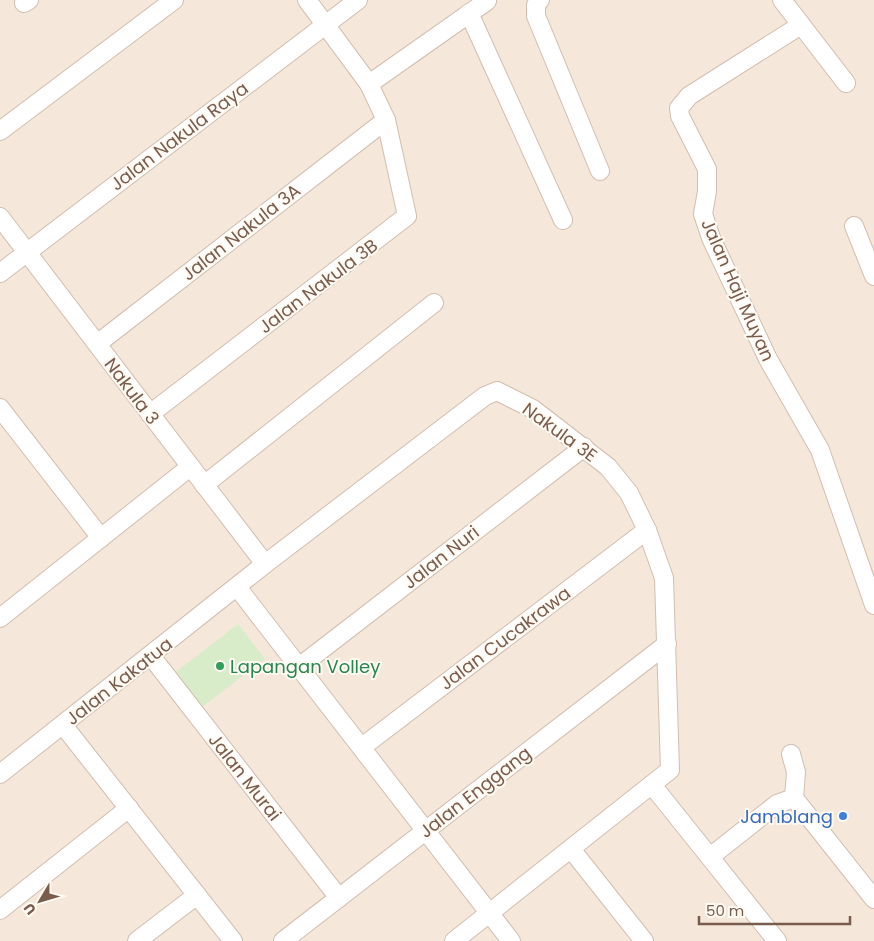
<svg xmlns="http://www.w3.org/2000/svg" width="874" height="941" font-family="Poppins,sans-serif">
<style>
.residential{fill:#f5e8da}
.green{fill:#d8ecc9}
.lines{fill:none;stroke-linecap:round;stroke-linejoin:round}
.street-casing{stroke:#d1beb0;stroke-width:20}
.street{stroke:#fff;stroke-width:18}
.leisure-dot{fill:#2e9e5b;stroke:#fffaf3;stroke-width:2}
.shop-dot{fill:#3f7fe0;stroke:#fffaf3;stroke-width:2}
.labels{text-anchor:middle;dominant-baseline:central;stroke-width:4;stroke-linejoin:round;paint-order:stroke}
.street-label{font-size:18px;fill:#7a5c4d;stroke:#fffaf3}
.leisure-label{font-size:18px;fill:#27864d;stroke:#fffaf3;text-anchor:start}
.shop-label{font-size:18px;fill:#366cbe;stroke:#fffaf3;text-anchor:end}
</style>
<rect width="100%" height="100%" fill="#fdf6ec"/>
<rect class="residential" x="0" y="0" width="874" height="941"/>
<polygon class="green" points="238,624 265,659 202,707 176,672"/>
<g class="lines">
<defs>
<g id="street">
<polyline points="540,0 536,5 536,16 600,171"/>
<polyline points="782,0 846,83"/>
<polyline points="24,3 29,0"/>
<polyline points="469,13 563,220"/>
<polyline points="801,25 689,96 679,108 680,116 707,169 707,191 703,214 711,238 768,359 820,450 874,605"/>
<polyline points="369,84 487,1"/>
<polyline points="0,131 174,0"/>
<polyline points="0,217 265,564"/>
<polyline points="854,226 874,276"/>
<polyline points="0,273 358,0"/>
<polyline points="97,344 386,120"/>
<polyline points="0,408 101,538"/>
<polyline points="150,414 407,216 386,120 369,84 307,0"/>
<polyline points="204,485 434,303"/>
<polyline points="237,587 511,941"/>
<polyline points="0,618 190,467"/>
<polyline points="151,656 339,898"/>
<polyline points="299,667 584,447"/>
<polyline points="63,725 233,941"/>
<polyline points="362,747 647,530"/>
<polyline points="791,754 796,772 794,798"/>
<polyline points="0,774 265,564 485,396 497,391 533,409 608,467 629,493 647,530 664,578 670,770 454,941"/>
<polyline points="652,785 777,941"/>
<polyline points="571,849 644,941"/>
<polyline points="710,857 777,804 794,798 874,899"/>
<polyline points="0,910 129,808"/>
<polyline points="137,941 197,895"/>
<polyline points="283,941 667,644"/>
</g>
</defs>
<use href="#street" class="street-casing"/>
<use href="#street" class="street"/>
</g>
<circle class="leisure-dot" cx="220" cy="666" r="5"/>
<circle class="shop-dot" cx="843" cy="816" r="5"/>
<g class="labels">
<g class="street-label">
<text transform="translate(179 136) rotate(-37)">Jalan Nakula Raya</text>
<text transform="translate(241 232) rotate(-38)">Jalan Nakula 3A</text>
<text transform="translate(318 286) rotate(-37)">Jalan Nakula 3B</text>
<text transform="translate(738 290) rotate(66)">Jalan Haji Muyan</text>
<text transform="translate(132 391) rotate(53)">Nakula 3</text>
<text transform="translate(560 432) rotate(36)">Nakula 3E</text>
<text transform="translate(441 557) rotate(-38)">Jalan Nuri</text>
<text transform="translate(505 638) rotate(-37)">Jalan Cucakrawa</text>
<text transform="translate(119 681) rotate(-38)">Jalan Kakatua</text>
<text transform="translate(245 777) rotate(52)">Jalan Murai</text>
<text transform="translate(475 792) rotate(-38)">Jalan Enggang</text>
</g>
<g class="leisure-label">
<text x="230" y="666">Lapangan Volley</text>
</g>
<g class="shop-label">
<text x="833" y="816">Jamblang</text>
</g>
</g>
<g transform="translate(40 901) rotate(232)" stroke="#fffaf3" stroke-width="4" paint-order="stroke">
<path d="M0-4L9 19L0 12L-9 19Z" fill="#7a5c4d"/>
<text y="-8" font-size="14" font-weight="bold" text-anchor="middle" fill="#7a5c4d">U</text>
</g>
<path d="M699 916v8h151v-8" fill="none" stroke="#7a5c4d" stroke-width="2.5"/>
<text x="706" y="916" font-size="15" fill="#7a5c4d" stroke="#fffaf3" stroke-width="4" paint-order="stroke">50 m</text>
</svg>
